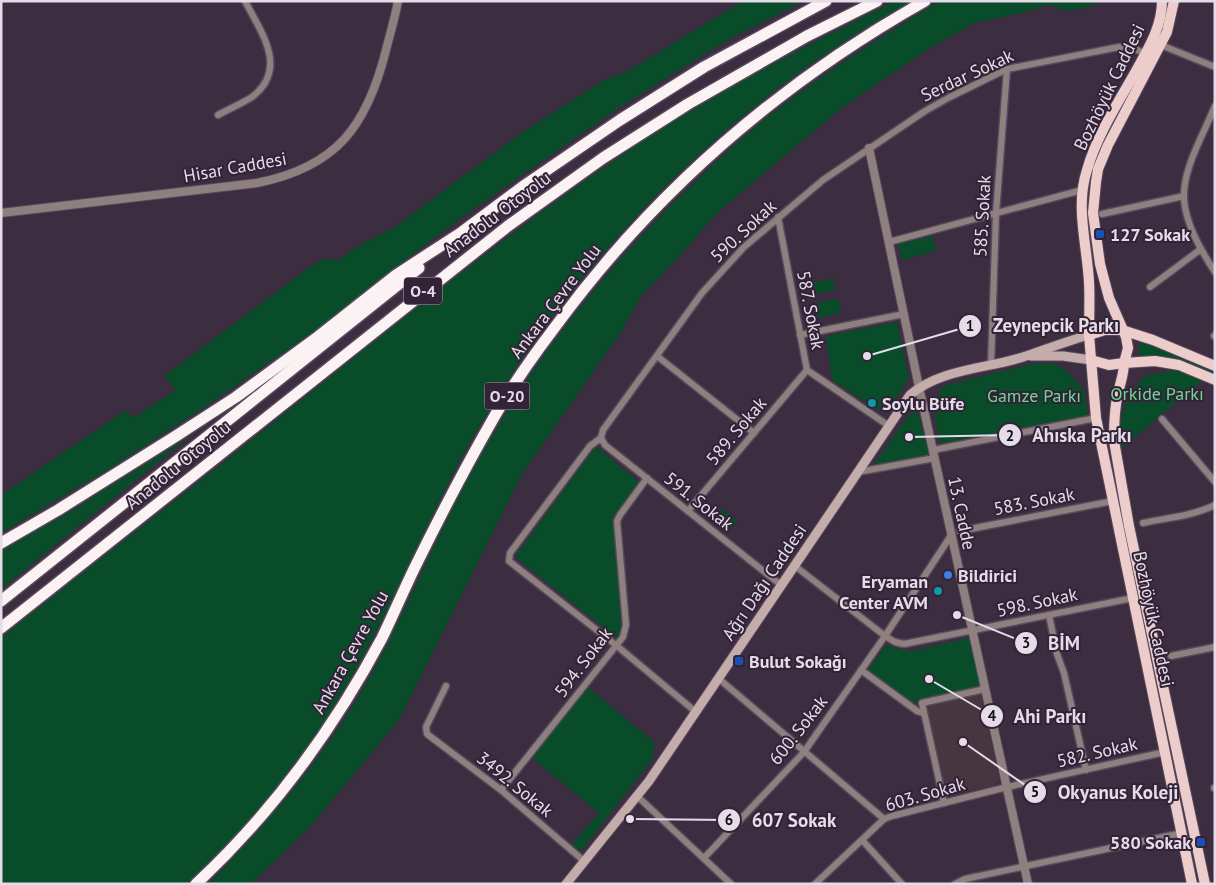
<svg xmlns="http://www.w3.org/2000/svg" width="1216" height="885" font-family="'PT Sans',sans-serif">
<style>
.education{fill:#473540}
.green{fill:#094c29}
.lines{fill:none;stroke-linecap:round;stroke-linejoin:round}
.minor-casing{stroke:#58495c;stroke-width:9}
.tertiary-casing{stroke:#58495c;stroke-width:10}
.secondary-casing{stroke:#58495c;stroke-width:11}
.primary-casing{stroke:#58495c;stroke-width:12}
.motorway-casing{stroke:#58495c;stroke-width:14}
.minor{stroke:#8f8080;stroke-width:6}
.tertiary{stroke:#8f8080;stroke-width:8}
.secondary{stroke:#c4acab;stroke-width:9}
.primary{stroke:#eccdcc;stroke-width:10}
.motorway{stroke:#fbf3f3;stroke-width:11}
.transit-dot{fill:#1a4fb4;stroke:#322337;stroke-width:2}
.culture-dot{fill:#0f9aa8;stroke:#322337;stroke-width:2}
.shop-dot{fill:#3f7fe0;stroke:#322337;stroke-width:2}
.labels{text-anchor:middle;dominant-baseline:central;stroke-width:4;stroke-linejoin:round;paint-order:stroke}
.shield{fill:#322337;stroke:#b0a4b4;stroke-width:1}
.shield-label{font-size:16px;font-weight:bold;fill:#e6dce9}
.street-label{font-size:18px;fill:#e6dce9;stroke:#322337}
.poi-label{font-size:18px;font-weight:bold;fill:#e6dce9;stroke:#322337;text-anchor:start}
.park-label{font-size:18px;fill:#6dd895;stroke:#322337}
.leader{fill:none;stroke:#e6dce9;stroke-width:2}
.callout-dot{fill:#e6dce9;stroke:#322337;stroke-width:2}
.mark-label{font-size:15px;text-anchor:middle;font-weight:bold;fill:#111}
.callout-label{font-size:19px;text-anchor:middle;font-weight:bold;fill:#e6dce9;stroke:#322337;stroke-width:4;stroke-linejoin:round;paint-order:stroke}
</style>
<rect width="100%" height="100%" fill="#3d2d41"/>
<polygon class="education" points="981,694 999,779 995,785 946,796 927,705"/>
<g class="green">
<polygon points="743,1 804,1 724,42 620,107 468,213 396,267 322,326 202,409 109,469 1,533 1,495 126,410 133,418 176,390 164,376 314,264 326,259 339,260 360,245 395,227 524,131 606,79 626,72"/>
<path d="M895 1H912C721 106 560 273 457 466 428 521 404 579 375 634 327 727 264 813 186 884H1V638C90 566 181 497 270 425 389 330 507 232 634 147 717 92 806 45 895 1Z"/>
<path d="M940 1H1103L1089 7 1067 11 1050 5 1017 14 974 23 927 50 840 109 716 214 676 260 641 296 621 332 522 474 399 720 310 827 251 884H208C269 823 324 757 367 682 393 636 414 588 437 540 456 500 478 460 501 421 555 331 624 249 700 177 721 157 742 137 765 119 821 75 880 37 940 1Z"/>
<polygon points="932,236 936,251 902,260 898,244"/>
<polygon points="833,279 835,290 811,295 809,283"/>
<polygon points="838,299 841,313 817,318 814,303"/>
<path d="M897 322 909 377C901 390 893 411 876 409L832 380 826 336Z"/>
<polygon points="1139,342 1160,348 1215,370 1215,373 1179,360 1139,357"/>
<path d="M1035 363 1055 364 1068 372 1084 390 1088 415 940 444C936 418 930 410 943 386Z"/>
<polygon points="1175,370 1189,373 1202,381 1121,449 1120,425 1124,408 1136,386 1145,376"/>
<polygon points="910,413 917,413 920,418 929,455 873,466"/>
<polygon points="193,434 1,589 1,551 63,516"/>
<path d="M596 446 639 482 638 485 612 518C615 545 628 616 618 639L515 557Z"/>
<polygon points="722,508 737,521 728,532 713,519"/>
<polygon points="971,637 981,687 913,703 868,670 886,645 910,652"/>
<polygon points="588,687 655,743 652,760 581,851 571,845 599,813 531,757"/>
</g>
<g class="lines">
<defs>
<g id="minor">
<polyline points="1161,45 1215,67"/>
<path d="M1215 106C1204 133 1185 165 1184 193 1183 219 1201 251 1215 272"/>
<path d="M218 115C229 109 241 104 252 97 289 69 261 32 245 1"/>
<polyline points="1102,214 1184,196"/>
<polyline points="778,217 807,370 889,426"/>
<polyline points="889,242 1082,190"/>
<polyline points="1150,287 1201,249"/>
<polyline points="800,335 904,314"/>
<polyline points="1214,336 1215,335"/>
<polyline points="657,356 754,433"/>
<polyline points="991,365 996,213 1007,69"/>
<polyline points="1162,419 1215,482"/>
<polyline points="601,438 603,430 702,293 744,247 823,180 925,111 950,97 1007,69 1119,47 1133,48 1146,54"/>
<polyline points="601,438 590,446 510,553 509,561 617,646 696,712"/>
<polyline points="601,438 605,445 781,585"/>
<polyline points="933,450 1096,418"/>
<polyline points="858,472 935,458"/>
<polyline points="688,511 807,370"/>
<path d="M1143 523C1166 518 1193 516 1215 505"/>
<polyline points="960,531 1113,501"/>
<polyline points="795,566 885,636 895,642 904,644 1133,598"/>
<polyline points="1049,615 1057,654 1064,673 1086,770"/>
<polyline points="1171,656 1215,647"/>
<polyline points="861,670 917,711 924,713"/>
<polyline points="718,678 884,819"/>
<polyline points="446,686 426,727 427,734 501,790 584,861"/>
<polyline points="1214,788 1215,788"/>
<polyline points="501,790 623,637 626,625 617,521 620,515 647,478"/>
<polyline points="637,796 731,884"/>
<polyline points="944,803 922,703 985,689"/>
<polyline points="862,840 902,884"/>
<polyline points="704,858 804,752 885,636 952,534"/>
<polyline points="815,884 884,819 892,816 1007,787 1165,752"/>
<polyline points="955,884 965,879 1182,833"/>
</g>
<g id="tertiary">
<polyline points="869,148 919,387 1028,884"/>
<path d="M1 213 257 183C337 167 367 126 386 50 390 34 395 18 398 1"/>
</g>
<g id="secondary">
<polyline points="1031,356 1063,356 1091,360"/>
<path d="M566 884 649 781 910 395C942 368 988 369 1026 356 1047 349 1067 341 1089 335"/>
</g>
<g id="primary">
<path d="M1089 335C1089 318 1090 300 1089 282 1087 245 1075 206 1087 170 1097 135 1118 103 1136 71 1148 49 1162 27 1162 1"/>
<polyline points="1091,360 1109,365 1124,363 1128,348 1126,337 1109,298 1100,264 1093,213 1096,182 1098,169 1108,145 1167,32 1174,1"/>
<polyline points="1192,884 1096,418 1089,335 1105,330 1122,330 1153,340 1215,366"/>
<path d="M1205 884 1129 526 1114 441C1114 426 1114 409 1118 394 1120 383 1124 374 1124 363L1155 361 1179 365 1215 380"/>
</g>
<g id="motorway">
<polyline points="1,543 58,510 176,436 236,397 315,339 396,275 462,232 525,185 620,120 704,67 826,1"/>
<polyline points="1,601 419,268"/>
<polyline points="1,628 508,226 603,158 688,104 807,36 877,1"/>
<path d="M196 884C272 813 333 730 382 638 393 615 403 592 414 569 439 518 465 468 493 419 511 387 533 356 555 327 654 192 780 83 925 1"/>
</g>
</defs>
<use href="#minor" class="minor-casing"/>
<use href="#tertiary" class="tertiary-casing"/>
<use href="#secondary" class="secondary-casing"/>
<use href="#primary" class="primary-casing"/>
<use href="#motorway" class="motorway-casing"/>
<use href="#minor" class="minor"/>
<use href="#tertiary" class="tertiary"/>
<use href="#secondary" class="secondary"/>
<use href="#primary" class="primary"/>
<use href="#motorway" class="motorway"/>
</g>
<g class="transit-dot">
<rect x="1095" y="229" width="10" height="10" rx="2.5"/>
<rect x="734" y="656" width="10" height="10" rx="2.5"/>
<rect x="1196" y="837" width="10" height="10" rx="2.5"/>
</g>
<g class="culture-dot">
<circle cx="872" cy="403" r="5"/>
<circle cx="938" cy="591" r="5"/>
</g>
<circle class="shop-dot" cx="948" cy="575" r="5"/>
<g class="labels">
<g class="shield">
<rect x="404" y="277.5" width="38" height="27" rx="4"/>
<rect x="484.5" y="382.5" width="45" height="27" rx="4"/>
</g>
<g class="shield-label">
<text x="423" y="291">O-4</text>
<text x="507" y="396">O-20</text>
</g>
<g class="street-label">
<text transform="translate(967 75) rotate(-25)">Serdar Sokak</text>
<text transform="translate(1109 87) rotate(-64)">Bozhöyük Caddesi</text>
<text transform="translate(235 167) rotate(-10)">Hisar Caddesi</text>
<text transform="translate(497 214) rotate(-37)">Anadolu Otoyolu</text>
<text transform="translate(982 216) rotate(-87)">585. Sokak</text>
<text transform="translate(743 231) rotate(-43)">590. Sokak</text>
<text transform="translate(555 301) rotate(-53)">Ankara Çevre Yolu</text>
<text transform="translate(811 310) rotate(79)">587. Sokak</text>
<text transform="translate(736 431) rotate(-50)">589. Sokak</text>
<text transform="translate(178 465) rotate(-39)">Anadolu Otoyolu</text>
<text transform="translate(699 501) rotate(38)">591. Sokak</text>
<text transform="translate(1034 501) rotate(-11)">583. Sokak</text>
<text transform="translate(962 513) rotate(78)">13. Cadde</text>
<text transform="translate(764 582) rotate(-56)">Ağrı Dağı Caddesi</text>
<text transform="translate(1037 602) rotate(-12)">598. Sokak</text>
<text transform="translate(1154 619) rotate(78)">Bozhöyük Caddesi</text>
<text transform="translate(350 652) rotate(-61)">Ankara Çevre Yolu</text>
<text transform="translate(583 662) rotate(-53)">594. Sokak</text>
<text transform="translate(798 730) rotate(-52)">600. Sokak</text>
<text transform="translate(1097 752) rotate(-13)">582. Sokak</text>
<text transform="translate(515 784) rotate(39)">3492. Sokak</text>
<text transform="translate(925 794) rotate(-16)">603. Sokak</text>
</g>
<g class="poi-label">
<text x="1110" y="234">127 Sokak</text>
<text x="882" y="403">Soylu Büfe</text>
<text x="958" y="575">Bildirici</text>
<text x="928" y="581" text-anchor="end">Eryaman<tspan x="928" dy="21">Center AVM</tspan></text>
<text x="749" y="661">Bulut Sokağı</text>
<text x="1191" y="842" text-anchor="end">580 Sokak</text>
</g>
<g class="park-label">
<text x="1157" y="393">Orkide Parkı</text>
<text x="1034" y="395">Gamze Parkı</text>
</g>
</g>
<path class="leader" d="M867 356L970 326M909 437L1010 435M957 615L1026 643M929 679L992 716M963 742L1035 792M630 819L729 820"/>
<g class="callout-dot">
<circle cx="867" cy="356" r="5"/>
<circle cx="909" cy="437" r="5"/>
<circle cx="957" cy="615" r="5"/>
<circle cx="929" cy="679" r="5"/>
<circle cx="963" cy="742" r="5"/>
<circle cx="630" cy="819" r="5"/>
<circle cx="970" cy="326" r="12"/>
<circle cx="1010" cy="435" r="12"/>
<circle cx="1026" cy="643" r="12"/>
<circle cx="992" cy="716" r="12"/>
<circle cx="1035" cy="792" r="12"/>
<circle cx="729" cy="820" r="12"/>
</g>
<g class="mark-label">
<text x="970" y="331">1</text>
<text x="1010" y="441">2</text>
<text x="1026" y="648">3</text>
<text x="992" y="721">4</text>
<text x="1035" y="797">5</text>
<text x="729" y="825">6</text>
</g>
<g class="callout-label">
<text x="1056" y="332">Zeynepcik Parkı</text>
<text x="1082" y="442">Ahıska Parkı</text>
<text x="1064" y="650">BİM</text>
<text x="1050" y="723">Ahi Parkı</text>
<text x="1118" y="799">Okyanus Koleji</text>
<text x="794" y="827">607 Sokak</text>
</g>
<rect width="1216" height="885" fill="none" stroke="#e6dce9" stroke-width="5"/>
</svg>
